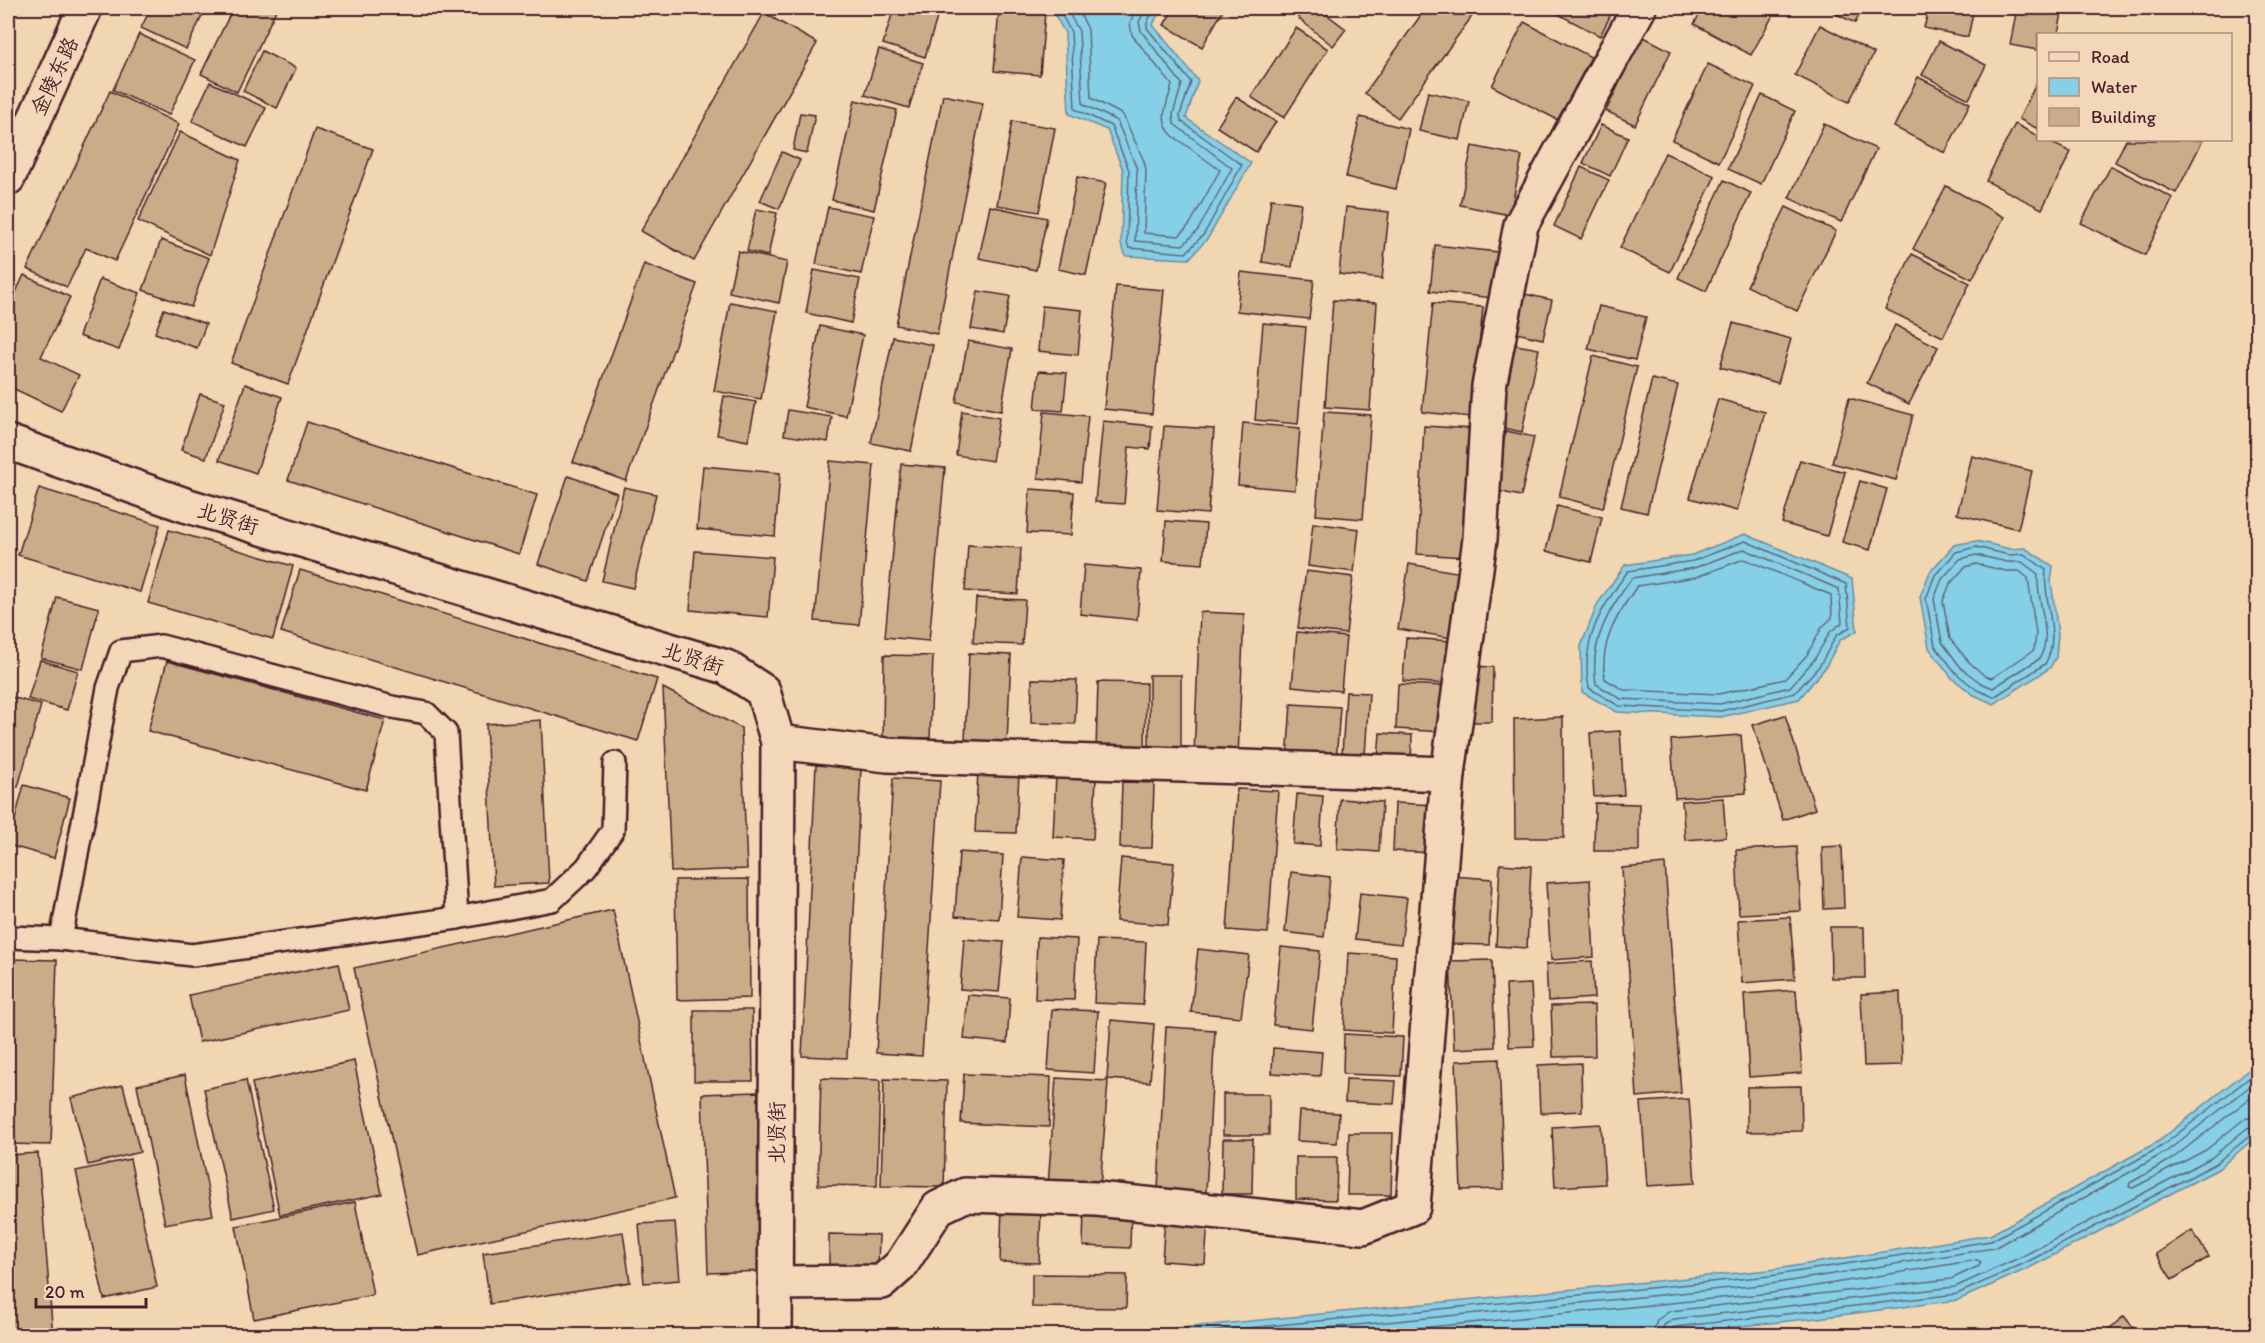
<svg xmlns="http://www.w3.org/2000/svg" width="2265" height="1343" font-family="Itim,'LXGW WenKai TC',sans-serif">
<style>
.water{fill:#86d0e7;stroke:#6e899c;stroke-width:1.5}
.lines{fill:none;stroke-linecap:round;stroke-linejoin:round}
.shore{stroke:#626676;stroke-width:1.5}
.building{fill:#caad88;stroke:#4a1f2b;stroke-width:1.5}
.lane-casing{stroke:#4a1f2b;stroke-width:26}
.street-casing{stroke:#4a1f2b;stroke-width:38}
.secondary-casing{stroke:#4a1f2b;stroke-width:38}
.lane{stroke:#f2d8b9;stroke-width:21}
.street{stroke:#f2d8b9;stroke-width:33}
.secondary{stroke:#f2d8b9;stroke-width:33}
.labels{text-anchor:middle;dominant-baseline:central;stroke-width:6;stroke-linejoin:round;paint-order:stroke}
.street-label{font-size:21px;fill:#4a1f2b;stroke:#f2d8b9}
</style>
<rect width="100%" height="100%" fill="#f0d6b1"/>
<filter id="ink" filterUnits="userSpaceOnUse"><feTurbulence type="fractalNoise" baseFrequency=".0167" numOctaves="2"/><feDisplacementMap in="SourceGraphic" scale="12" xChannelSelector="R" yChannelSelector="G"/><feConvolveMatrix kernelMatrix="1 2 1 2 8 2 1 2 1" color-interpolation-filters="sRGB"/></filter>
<g filter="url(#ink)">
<g class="water">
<polygon points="1051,8 1161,8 1153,25 1198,81 1186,118 1251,163 1208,238 1189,259 1126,256 1121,244 1123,170 1107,130 1069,114 1065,33"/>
<polygon points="1745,534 1852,579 1857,631 1840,640 1825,668 1799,699 1721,717 1617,712 1582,692 1581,646 1598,603 1625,565 1692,555"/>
<polygon points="1976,541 2010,549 2025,548 2053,566 2051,581 2058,634 2056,657 2050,668 1994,704 1974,695 1952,678 1929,648 1920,597 1930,572 1954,545"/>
<polygon points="2257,1063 2257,1136 2218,1169 2029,1268 1958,1300 1817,1318 1647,1336 1108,1335 1769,1270 1990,1235 2159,1141"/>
</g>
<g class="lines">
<g class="shore">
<polyline points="1058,8 1071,32 1075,109 1111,126 1129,170 1127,242 1129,248 1186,253 1204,234 1242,165 1181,121 1180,115 1191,82 1147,28 1147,23 1154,8"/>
<polyline points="1066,8 1079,31 1083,104 1117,121 1137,169 1135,241 1183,245 1198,230 1232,168 1174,124 1173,114 1182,84 1141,31 1139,22 1146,8"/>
<path d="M1077 8 1088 29 1091 98 1123 115 1144 161 1146 170 1144 233 1179 236 1190 224 1220 170 1173 136C1156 120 1168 104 1172 85L1132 35 1130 23 1136 8"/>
<path d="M1745 541 1846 584 1850 627 1836 636 1820 665 1795 693 1721 711 1619 706 1589 688C1580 641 1601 608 1628 571L1693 561Z"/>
<path d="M1976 547 2009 555 2024 554 2046 570C2042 601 2062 636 2045 664L1994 697 1977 690 1957 674 1935 646 1926 599 1935 575 1956 552Z"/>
<path d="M1744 549 1839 589 1842 623 1830 632 1814 660 1790 687 1720 704 1621 699 1596 684C1589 642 1608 611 1632 578L1694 568Z"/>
<path d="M1976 555 2007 562H2022L2038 574C2035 600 2055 635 2039 659L1993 688 1981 683 1962 669 1942 642 1934 599 1942 579 1960 559Z"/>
<path d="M1744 559 1831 595 1832 618 1822 627 1807 655 1785 679 1719 694 1624 690 1605 679C1599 643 1617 615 1637 586L1696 577Z"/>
<polygon points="1976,564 2006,571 2019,571 2028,578 2036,634 2034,650 1992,678 1985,676 1969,662 1950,639 1943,601 1950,584 1965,567"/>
<polyline points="2258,1092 2172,1159 2130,1183 2129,1187 2133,1188 2206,1150 2244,1119 2258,1116"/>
<polyline points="1169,1336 1770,1276 1991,1241 2162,1146 2258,1071"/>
<polyline points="1246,1336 1771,1284 1994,1248 2166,1152 2258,1080"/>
<polyline points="1338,1336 1772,1293 1977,1260 1981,1262 1979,1266 1951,1279 1670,1311 1657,1320 1652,1336"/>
<polyline points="1661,1336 1664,1325 1674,1319 1955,1287 2023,1256 2211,1158 2247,1128 2258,1125"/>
<polyline points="1669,1336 1670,1330 1675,1327 1957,1294 2027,1262 2215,1164 2252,1134 2258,1132"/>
</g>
</g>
<g class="building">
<polygon points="151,8 206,8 186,49 141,28"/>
<polygon points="233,8 277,8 237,92 201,74"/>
<polygon points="894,8 940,8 925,57 883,44"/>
<polygon points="1174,8 1219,8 1223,10 1202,47 1164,25"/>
<polygon points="1306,8 1318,8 1346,29 1333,46 1298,18"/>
<polygon points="1426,8 1478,8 1398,118 1365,93"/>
<polygon points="1556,8 1614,8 1600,36 1554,12"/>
<polygon points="1703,8 1777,8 1751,55 1694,24"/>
<polygon points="1824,8 1863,8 1855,23"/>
<polygon points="1929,8 1974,8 1968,37 1924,28"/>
<polygon points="2017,8 2063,8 2058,34 2038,34 2038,50 2010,45"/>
<polygon points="999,9 1045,12 1040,75 994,71"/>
<polygon points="764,13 817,43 694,261 641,231"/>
<polygon points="1524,22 1591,57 1558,120 1492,86"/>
<polygon points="1820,25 1874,53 1849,102 1795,75"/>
<polygon points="1296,28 1328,49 1284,118 1251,97"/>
<polygon points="139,34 195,60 169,115 113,90"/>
<polygon points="1642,36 1671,51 1635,125 1606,111"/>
<polygon points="1939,41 1986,65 1969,99 1922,75"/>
<polygon points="879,49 923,63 909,108 865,95"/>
<polygon points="262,51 296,68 277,108 243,91"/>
<polygon points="1708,64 1755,86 1719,162 1672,140"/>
<polygon points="1918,77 1970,103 1945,153 1894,127"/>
<polygon points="2038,80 2038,129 2019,119"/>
<polygon points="210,82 266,108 247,147 192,121"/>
<polygon points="110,91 179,124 115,261 86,248 67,287 27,269"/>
<polygon points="1428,92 1469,101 1460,140 1419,131"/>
<polygon points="943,95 983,103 937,334 896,325"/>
<polygon points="1762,95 1795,111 1761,184 1728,169"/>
<polygon points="1236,97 1276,122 1256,152 1217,127"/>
<polygon points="855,100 897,110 874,210 832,200"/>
<polygon points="800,113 815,115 807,153 793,150"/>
<polygon points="1360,117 1409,129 1396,189 1346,177"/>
<polygon points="1012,121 1055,128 1039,212 997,205"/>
<polygon points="1824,124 1876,149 1841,222 1789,198"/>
<polygon points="2015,124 2038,136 2038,140 2045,140 2071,152 2042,209 1986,181"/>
<polygon points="1601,125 1628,137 1610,176 1583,163"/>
<polygon points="315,129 373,149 288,384 231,363"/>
<polygon points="180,132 240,160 210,255 138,221"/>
<polygon points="2126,140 2203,140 2176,193 2115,162"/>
<polygon points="1472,146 1522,156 1510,215 1460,205"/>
<polygon points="782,152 800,160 779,209 760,201"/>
<polygon points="1665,153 1715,176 1670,272 1620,248"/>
<polygon points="2111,166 2173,198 2145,255 2081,223"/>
<polygon points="1581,167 1609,180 1581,239 1554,226"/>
<polygon points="1077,177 1106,183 1086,275 1058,269"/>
<polygon points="1724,180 1751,193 1706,291 1678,278"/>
<polygon points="1946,186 2004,217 1972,279 1913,249"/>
<polygon points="1271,199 1301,203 1292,267 1262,262"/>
<polygon points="990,206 1047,218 1036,270 979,258"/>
<polygon points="828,207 874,216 861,274 816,264"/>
<polygon points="1346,207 1389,212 1382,279 1339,274"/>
<polygon points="1786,207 1836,231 1797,311 1747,286"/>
<polygon points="756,209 777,213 768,256 747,251"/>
<polygon points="161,240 209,258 191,307 143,290"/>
<polygon points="1435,245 1498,252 1493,298 1430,291"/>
<polygon points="738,251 787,262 779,303 729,292"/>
<polygon points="1912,254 1970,283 1943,337 1885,309"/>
<polygon points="644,264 697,284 626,481 573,462"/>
<polygon points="814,270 860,279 851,323 806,313"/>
<polygon points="1241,272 1314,280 1309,319 1237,311"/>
<polygon points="24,275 70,297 41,357 79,375 61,411 8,386 8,309"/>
<polygon points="100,279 140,293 119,350 79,336"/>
<polygon points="1116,286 1164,290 1152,414 1104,409"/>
<polygon points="978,291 1010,296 1003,334 971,329"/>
<polygon points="1520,293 1552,300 1543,339 1512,332"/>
<polygon points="1333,300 1377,303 1370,410 1325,407"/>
<polygon points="730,302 777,311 761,399 714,391"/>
<polygon points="1433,303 1483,307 1472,417 1422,412"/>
<polygon points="1042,306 1082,310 1078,355 1038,351"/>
<polygon points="1599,306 1646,317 1635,360 1588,349"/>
<polygon points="164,309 206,324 197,348 155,333"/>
<polygon points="1263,323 1306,327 1298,424 1255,420"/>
<polygon points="1733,323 1791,339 1778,383 1720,367"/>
<polygon points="1895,325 1938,347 1909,404 1867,383"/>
<polygon points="820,326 863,335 846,416 804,407"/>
<polygon points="893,337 933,345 911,451 871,443"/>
<polygon points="968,341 1012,349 1001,411 956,402"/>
<polygon points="1511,344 1539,349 1522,432 1494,426"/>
<polygon points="1593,356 1637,367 1603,508 1559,497"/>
<polygon points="1039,371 1067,373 1063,411 1035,409"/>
<polygon points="1652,379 1678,385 1647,513 1621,507"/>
<polygon points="245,384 282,397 256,473 219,460"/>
<polygon points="200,394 225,402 206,458 181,450"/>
<polygon points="724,396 756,402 748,441 717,435"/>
<polygon points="1849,398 1913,415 1896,480 1832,463"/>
<polygon points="1718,399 1765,412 1737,511 1690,498"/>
<polygon points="788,410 832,417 828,442 784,435"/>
<polygon points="962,411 999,418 992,461 956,455"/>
<polygon points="1044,412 1088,416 1081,482 1038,478"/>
<polygon points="1324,412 1371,415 1363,519 1316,515"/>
<polygon points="1103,421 1152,426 1150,449 1129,447 1124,504 1095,502"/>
<polygon points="307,422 537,495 519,554 288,480"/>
<polygon points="1243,423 1300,428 1295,490 1238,485"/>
<polygon points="1164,426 1214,429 1208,514 1157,510"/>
<polygon points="1424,426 1473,429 1465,557 1417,554"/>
<polygon points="1506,431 1534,437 1521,496 1493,490"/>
<polygon points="1972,456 2032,471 2018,529 1957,514"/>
<polygon points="1800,460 1845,472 1827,536 1782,523"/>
<polygon points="830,461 874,465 859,625 815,621"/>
<polygon points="901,464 945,468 929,641 885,637"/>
<polygon points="703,466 780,473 775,536 697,529"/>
<polygon points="568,476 617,493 588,581 538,564"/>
<polygon points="1860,481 1887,489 1870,550 1842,542"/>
<polygon points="624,487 656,494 633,588 602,581"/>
<polygon points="39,488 160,525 140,592 18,555"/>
<polygon points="1030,489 1074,492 1071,535 1027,533"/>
<polygon points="1557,506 1602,517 1591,562 1546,551"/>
<polygon points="1166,521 1206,524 1203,564 1163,561"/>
<polygon points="1313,523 1359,529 1354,572 1308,566"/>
<polygon points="169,530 293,566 273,639 148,603"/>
<polygon points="968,545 1021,548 1018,594 965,591"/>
<polygon points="695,551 773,557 768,617 690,610"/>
<polygon points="1409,564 1462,573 1451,638 1398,629"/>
<polygon points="1084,565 1141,570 1137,620 1080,614"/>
<polygon points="300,570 657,679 638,741 281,632"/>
<polygon points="1306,571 1353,577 1346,634 1298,628"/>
<polygon points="57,597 99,608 83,669 41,658"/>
<polygon points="976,598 1025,600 1022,645 973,643"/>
<polygon points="1200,612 1244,614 1238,757 1194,755"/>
<polygon points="1297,632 1346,637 1341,691 1292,686"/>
<polygon points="1406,638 1452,641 1449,684 1403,681"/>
<polygon points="969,653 1011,655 1007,743 965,740"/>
<polygon points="884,655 933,656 930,738 883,737"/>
<polygon points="40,660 78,671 67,710 28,699"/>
<polygon points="167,661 385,720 366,790 148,731"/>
<polygon points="1465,666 1493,667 1492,722 1463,722"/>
<rect x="1149" y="675" width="32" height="80"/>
<polygon points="1032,679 1077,680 1075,724 1031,723"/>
<polygon points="1098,682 1146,683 1145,752 1096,750"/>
<polygon points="1398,684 1446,686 1443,732 1396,729"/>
<polygon points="663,688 741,728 747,869 671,872"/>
<polygon points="1346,692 1369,693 1364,771 1341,770"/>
<polygon points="11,697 41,705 18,787 8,784 8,711"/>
<polygon points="1291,704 1340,707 1336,762 1287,759"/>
<polygon points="1785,715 1815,809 1783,820 1753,725"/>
<polygon points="1563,717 1564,838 1515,838 1514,719"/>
<polygon points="541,720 549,883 494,886 486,724"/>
<polygon points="1620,731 1624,795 1594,797 1590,733"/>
<polygon points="1380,733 1412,735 1411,762 1378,760"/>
<polygon points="1741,735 1746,793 1675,798 1671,740"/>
<polygon points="816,765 861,767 847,1058 802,1056"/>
<polygon points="978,771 1019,773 1016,833 975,832"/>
<polygon points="1056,776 1096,779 1093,839 1053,837"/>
<polygon points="893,778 940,781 922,1056 876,1053"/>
<polygon points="1122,782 1154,783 1152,848 1120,848"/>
<polygon points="24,785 70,798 54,858 8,845"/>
<polygon points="1237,789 1278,791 1268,933 1227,930"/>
<polygon points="1297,794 1323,796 1320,846 1293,844"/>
<polygon points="1723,798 1726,837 1685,840 1682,801"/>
<polygon points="1340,799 1382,802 1379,852 1337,849"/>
<polygon points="1395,803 1436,805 1433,853 1393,851"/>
<polygon points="1595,803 1639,804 1639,851 1594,851"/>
<polygon points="1842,846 1844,908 1824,909 1822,847"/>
<polygon points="1797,847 1801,911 1739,914 1736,850"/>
<polygon points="959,852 1003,855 999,919 955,916"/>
<polygon points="1022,857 1064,860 1060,920 1017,917"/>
<polygon points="1121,858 1174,863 1168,925 1116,921"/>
<polygon points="1500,864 1531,866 1527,948 1496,946"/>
<polygon points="1665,864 1681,1093 1637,1097 1622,868"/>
<polygon points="1291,872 1330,877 1324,937 1285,932"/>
<polygon points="1452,876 1492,879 1489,945 1449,944"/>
<polygon points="749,879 750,998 677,1000 675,880"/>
<polygon points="1590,880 1594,957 1551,960 1546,883"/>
<polygon points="1360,893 1407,898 1401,944 1355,939"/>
<polygon points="613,910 675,1198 417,1255 354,968"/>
<polygon points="1790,917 1795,979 1742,983 1738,920"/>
<polygon points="1830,927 1864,927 1865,978 1831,978"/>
<polygon points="1037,937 1077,939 1074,1000 1035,999"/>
<polygon points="964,939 1004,942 999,992 960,989"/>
<polygon points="1097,940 1146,942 1143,1005 1094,1003"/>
<polygon points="1281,947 1320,951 1312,1029 1273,1025"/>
<polygon points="1198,949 1249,955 1241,1017 1191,1012"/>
<polygon points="1348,953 1396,956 1392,1033 1344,1030"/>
<polygon points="8,959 57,960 51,1145 8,1144"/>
<polygon points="1492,960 1495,1047 1454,1049 1450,961"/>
<polygon points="1592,961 1594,998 1548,1001 1546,964"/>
<polygon points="339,963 349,1010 199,1042 189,995"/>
<polygon points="1531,984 1534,1046 1509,1047 1506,985"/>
<polygon points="1796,990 1802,1073 1749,1077 1744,994"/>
<polygon points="1900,992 1902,1065 1864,1066 1861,994"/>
<polygon points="968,995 1010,998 1007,1043 964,1039"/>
<polygon points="1594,1005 1595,1056 1553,1057 1551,1006"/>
<polygon points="1052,1009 1098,1011 1094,1073 1048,1070"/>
<polygon points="694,1010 752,1010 753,1081 694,1081"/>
<polygon points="1111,1020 1154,1024 1150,1082 1107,1079"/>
<polygon points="1166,1027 1215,1030 1206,1192 1158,1190"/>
<polygon points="1344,1034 1403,1037 1401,1076 1343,1074"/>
<polygon points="1273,1048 1322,1052 1320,1076 1272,1073"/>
<polygon points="1499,1059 1504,1189 1461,1190 1456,1061"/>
<polygon points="354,1061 382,1194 280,1215 252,1083"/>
<polygon points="1581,1063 1582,1111 1540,1113 1538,1065"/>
<polygon points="964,1074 1051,1077 1049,1127 961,1123"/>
<polygon points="185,1075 213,1215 165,1224 137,1085"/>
<polygon points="821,1078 880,1080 877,1186 818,1185"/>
<polygon points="1056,1078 1108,1081 1100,1189 1048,1186"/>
<polygon points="884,1079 947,1081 944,1187 881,1186"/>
<polygon points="1346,1079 1396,1081 1394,1104 1345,1102"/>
<polygon points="246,1080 274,1209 233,1218 204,1089"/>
<polygon points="123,1085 140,1152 88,1165 71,1098"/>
<polygon points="1801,1086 1802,1131 1747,1132 1747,1087"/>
<polygon points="758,1092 765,1271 708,1273 702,1094"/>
<rect x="1223" y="1094" width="46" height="41"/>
<polygon points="1689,1099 1695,1183 1647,1186 1641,1102"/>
<polygon points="1299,1111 1339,1113 1337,1143 1297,1141"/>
<polygon points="1601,1124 1605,1184 1555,1187 1552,1127"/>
<polygon points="1349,1133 1393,1133 1391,1195 1347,1195"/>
<polygon points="1223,1139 1253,1139 1252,1194 1222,1194"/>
<polygon points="38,1153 53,1336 8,1336 8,1155"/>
<polygon points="1296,1157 1337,1157 1336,1200 1296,1199"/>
<polygon points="130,1159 157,1287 104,1299 76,1171"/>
<polygon points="355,1202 373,1295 254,1319 236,1226"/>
<polygon points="1084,1207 1131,1208 1130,1248 1083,1246"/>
<polygon points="1002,1208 1041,1210 1039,1263 1000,1262"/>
<polygon points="1165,1217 1208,1219 1205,1264 1162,1261"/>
<polygon points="675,1222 680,1280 644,1283 639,1224"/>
<polygon points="2192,1230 2209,1257 2172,1280 2156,1254"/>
<polygon points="623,1232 630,1282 490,1304 483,1253"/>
<polygon points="829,1234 879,1235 878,1267 829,1266"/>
<polygon points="1032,1274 1127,1275 1126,1308 1032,1307"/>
<polygon points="2124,1316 2140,1336 2101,1336"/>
</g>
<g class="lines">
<defs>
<g id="lane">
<polyline points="8,937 61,939 192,955 457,918 552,900 586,868 613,830 615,763"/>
<polyline points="61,939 108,688 121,651 161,646 392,707 426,713 446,733 457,918"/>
</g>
<g id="street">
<polyline points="8,442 185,505 726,667 763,691 778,742 775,1336"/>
<polyline points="778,742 887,755 1448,774"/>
<polyline points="775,1283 882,1282 901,1265 938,1208 965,1195 1097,1199 1363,1227 1413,1207 1448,774 1480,539 1489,386 1521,225 1639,8"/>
</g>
<polyline id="secondary" points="8,178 85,8"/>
</defs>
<use href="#lane" class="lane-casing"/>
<use href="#street" class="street-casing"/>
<use href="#secondary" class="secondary-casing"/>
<use href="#lane" class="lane"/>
<use href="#street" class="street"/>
<use href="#secondary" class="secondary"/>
</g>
</g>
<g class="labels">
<g class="street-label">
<text transform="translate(54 76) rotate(-65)">金陵东路</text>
<text transform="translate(228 518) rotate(17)">北贤街</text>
<text transform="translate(693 658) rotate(18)">北贤街</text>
<text transform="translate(776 1133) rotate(-90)">北贤街</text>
</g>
</g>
<rect width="2265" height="1343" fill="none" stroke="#f2d8b9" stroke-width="30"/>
<rect x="15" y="15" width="2235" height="1313" fill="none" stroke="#4a1f2b" stroke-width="2" filter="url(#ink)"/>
<rect x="2037" y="33" width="195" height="108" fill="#f2d8b9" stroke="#af8e80" stroke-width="1.5"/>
<rect x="2049" y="52" width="30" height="9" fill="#f2d8b9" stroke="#af8e80" stroke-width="1.5"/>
<text x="2091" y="63" font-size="18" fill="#4a1f2b">Road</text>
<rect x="2049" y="78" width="30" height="18" fill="#86d0e7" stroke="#af8e80" stroke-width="1.5"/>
<text x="2091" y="93" font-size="18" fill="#4a1f2b">Water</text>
<rect x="2049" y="108" width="30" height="18" fill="#caad88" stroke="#af8e80" stroke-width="1.5"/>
<text x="2091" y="123" font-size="18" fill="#4a1f2b">Building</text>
<path d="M36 1298v9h110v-9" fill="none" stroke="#4a1f2b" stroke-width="3"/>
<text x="45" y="1298" font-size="18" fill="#4a1f2b" stroke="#f2d8b9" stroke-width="4.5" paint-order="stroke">20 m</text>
</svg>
